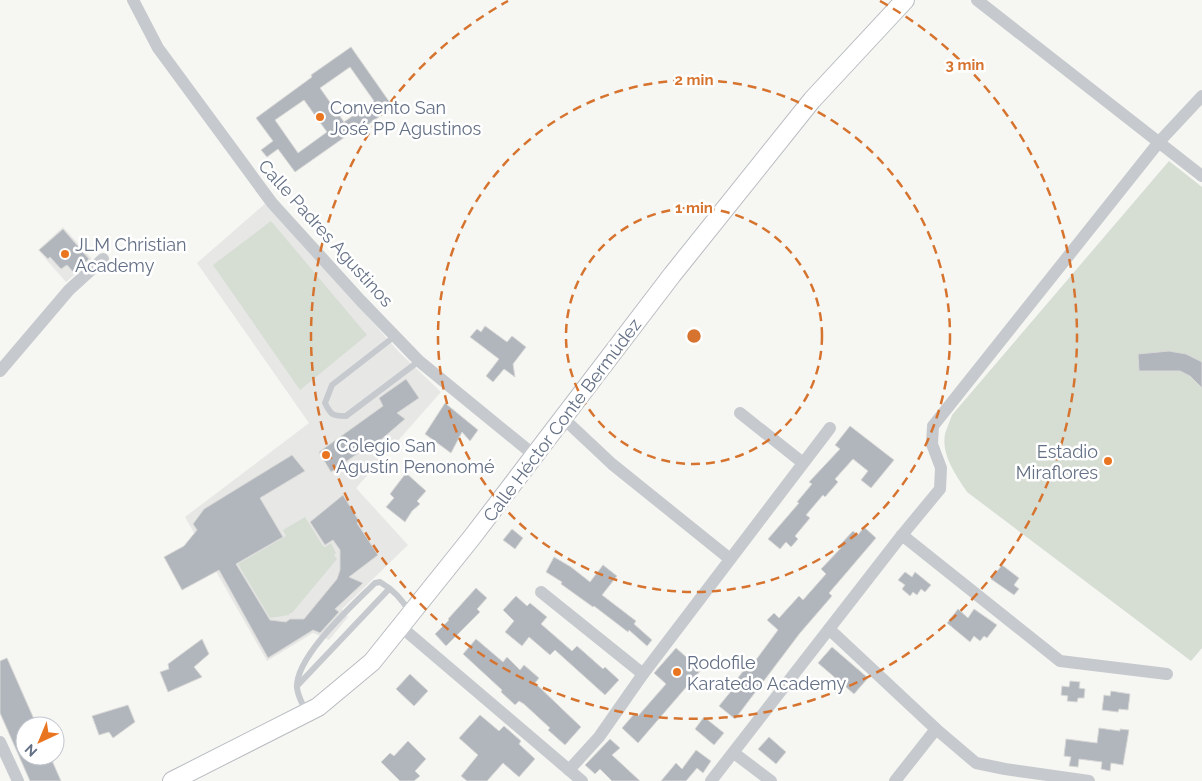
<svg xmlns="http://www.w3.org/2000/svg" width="1202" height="781" font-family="Raleway,sans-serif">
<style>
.built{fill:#e7e7e6}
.green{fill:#d6ded4}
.building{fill:#b1b6bd;stroke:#d8d8d6;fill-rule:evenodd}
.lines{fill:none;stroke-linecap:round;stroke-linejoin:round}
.secondary-casing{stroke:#b8bcc1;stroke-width:20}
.lane{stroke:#c6c9cd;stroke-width:6}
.street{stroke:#c6c9cd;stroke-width:12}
.secondary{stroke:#fff;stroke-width:18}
.ring{fill:none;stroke:#d6742f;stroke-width:2.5;stroke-dasharray:9 6}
.poi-dot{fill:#ea7520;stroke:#fff;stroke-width:2}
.labels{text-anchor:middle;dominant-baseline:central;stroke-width:5;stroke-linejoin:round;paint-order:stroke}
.poi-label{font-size:18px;fill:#647085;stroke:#fff;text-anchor:start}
.street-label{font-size:18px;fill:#647085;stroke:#fff}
.centre{fill:#d6742f;stroke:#fff;stroke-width:2.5}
.ring-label{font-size:15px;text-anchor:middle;font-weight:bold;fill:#d6742f;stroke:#fff;stroke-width:5;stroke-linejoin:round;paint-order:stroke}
</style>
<rect width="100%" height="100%" fill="#f6f7f3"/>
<g class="built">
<polygon points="267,202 399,352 441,392 356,488 408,545 342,609 348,617 329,640 313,633 267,661 185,517 309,423 197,263"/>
<polygon points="63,227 92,259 66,282 38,250"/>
</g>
<g class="green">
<path d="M1169 161 1202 187V648L1191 661 967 492C956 475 941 455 945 434 947 427 950 421 952 415Z"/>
<polygon points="271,221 367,335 300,390 213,265"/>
<polygon points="305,517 323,546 325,547 331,543 336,553 334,555 337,559 292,613 290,613 289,615 270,618 238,564 286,536 283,530"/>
</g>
<g class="building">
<path d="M351 47 393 107 353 135 352 132 295 172 278 149 267 157 261 150 273 141 256 118 312 77 311 75ZM350 67 374 101 344 122 320 88ZM304 100 327 132 298 153 275 120Z"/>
<polygon points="63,229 89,259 74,273 67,265 61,269 50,257 48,259 39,250"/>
<polygon points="485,326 507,342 512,336 526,347 513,364 515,377 504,369 493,382 486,376 499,359 470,337 477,329 481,332"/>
<polygon points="1169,351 1186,354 1202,362 1202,388 1190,376 1180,371 1139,371 1138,354"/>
<polygon points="406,379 419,398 397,413 405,419 376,444 373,443 331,472 319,452 383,406 379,398"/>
<polygon points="445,403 478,430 470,441 462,432 451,453 425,434"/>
<polygon points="850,426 894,460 871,488 861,480 868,471 853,459 835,479 838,482 825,497 823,495 806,515 810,518 795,536 798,539 791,547 786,542 780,549 768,539 799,503 797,502 812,484 809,482 840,449 835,445"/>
<polygon points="292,455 305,471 260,498 283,537 236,564 270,620 286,622 290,619 304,619 337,579 340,570 340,550 333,540 325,545 310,522 343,495 359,521 357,523 378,555 349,577 363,583 335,609 339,612 320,633 313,630 268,658 219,570 182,590 164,557 184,546 197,530 193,524 204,509"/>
<polygon points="406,473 426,491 417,501 420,504 412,511 405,522 386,507 394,498 390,494"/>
<polygon points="864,527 876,538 829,593 832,596 800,633 735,719 719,706 736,685 734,683 747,666 750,668 778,630 767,620 774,613 779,618 799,596 803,600 826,574 821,569 841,548 839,546 853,531 858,535"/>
<polygon points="512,529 523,538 515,549 503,540"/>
<polygon points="554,557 571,567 590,582 603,565 617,576 602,595 636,621 634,624 652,640 647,646 629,630 628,632 594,606 593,607 561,584 562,582 546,572"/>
<polygon points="1002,565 1019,578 1014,585 1019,589 1014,595 991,579"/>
<polygon points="905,572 912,577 915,572 931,585 925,592 921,589 917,595 913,592 910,596 902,589 905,585 898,580"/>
<polygon points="476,588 487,598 477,609 480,612 446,646 435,634 449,620 448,619"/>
<polygon points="516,596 527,606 530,603 547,617 541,624 572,651 577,646 603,669 605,667 619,680 605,695 555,650 550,655 529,637 522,646 505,632 514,621 503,610"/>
<polygon points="958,609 968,618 974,609 997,625 987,638 984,636 980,641 974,636 970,642 947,623"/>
<polygon points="202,639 209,654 194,667 202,677 168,692 160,672 169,669 168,664"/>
<polygon points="476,639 503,662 507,657 520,670 524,665 539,678 535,683 581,727 565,745 548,730 550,728 524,704 519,701 515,705 501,692 502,690 463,654"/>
<polygon points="832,647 868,678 854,694 818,663"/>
<polygon points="676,648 701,670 638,743 622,728 635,713 638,716 666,684 654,673"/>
<polygon points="7,658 37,726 25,726 25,756 50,756 61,781 30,781 0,713 0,661"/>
<polygon points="410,674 428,691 414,706 396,689"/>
<polygon points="1070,681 1080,682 1079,688 1085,689 1084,698 1078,698 1077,702 1067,701 1068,696 1061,695 1062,686 1069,687"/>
<polygon points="1111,691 1130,694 1128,710 1119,709 1118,712 1102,710 1104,695 1110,696"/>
<polygon points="128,705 135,722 113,738 109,732 99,735 92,716"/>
<polygon points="480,715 499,731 504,726 521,741 519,744 535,759 519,777 503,763 487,781 467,781 461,776 478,755 459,738"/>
<polygon points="704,717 724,733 714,745 695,729"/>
<polygon points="1099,728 1120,731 1120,729 1129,730 1123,765 1111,763 1110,771 1101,769 1102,762 1079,759 1078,767 1069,766 1071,757 1064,756 1066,739 1097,743"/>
<polygon points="769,737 786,752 776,764 758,749"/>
<polygon points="610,739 620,748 612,755 640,781 612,781 600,769 595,774 585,765"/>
<polygon points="408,741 426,759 415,771 420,776 414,781 400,781 381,762 390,753 394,756"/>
<polygon points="696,750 711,761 703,773 697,768 686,781 661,781 676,763 682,769"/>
</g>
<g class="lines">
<defs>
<polyline id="secondary" points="172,781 318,707 372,662 473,536 672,275 812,100 905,0"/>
</defs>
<use href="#secondary" class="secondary-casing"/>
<g class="lane">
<path d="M395 336 332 385 325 403C331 415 332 416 346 416L419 361"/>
<polyline points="297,686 389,589"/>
<path d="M306 712C303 704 297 695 297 687 296 656 353 605 375 583L380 582C392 589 403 600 409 612"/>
</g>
<g class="street">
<polyline points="133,0 158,48 272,203 361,301 419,361 534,455"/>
<polyline points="977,0 1202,176"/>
<polyline points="0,371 69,290 103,259"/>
<polyline points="740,413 803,463"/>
<polyline points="563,418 612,464 730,559"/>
<polyline points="902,535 1060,661 1167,674"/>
<polyline points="541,592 643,674"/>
<polyline points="400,626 582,781"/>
<polyline points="829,629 936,729 976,763 1005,769 1089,781"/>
<polyline points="0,742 18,781"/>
<polyline points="734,753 771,781"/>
<polyline points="569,770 599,737 643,674 830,428"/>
<polyline points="711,781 902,535 940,489 941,468 932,444 933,426 1159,142 1202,96"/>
<polyline points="895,781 936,729"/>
</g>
<use href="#secondary" class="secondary"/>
</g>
<g class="ring">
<circle cx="694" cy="336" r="128"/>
<circle cx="694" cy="336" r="256"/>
<path d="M880 1A383 383 0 1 1 508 1"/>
</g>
<g class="poi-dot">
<circle cx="320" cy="117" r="5"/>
<circle cx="65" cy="254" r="5"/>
<circle cx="326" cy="455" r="5"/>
<circle cx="1108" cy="461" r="5"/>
<circle cx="677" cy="672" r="5"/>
</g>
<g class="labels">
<g class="poi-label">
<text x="330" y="107">Convento San<tspan x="330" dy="21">José PP Agustinos</tspan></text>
<text x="75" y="244">JLM Christian<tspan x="75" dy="21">Academy</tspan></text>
<text x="336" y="445">Colegio San<tspan x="336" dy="21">Agustín Penonomé</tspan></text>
<text x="1098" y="451" text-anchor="end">Estadio<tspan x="1098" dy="21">Miraflores</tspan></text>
<text x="687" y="662">Rodofile<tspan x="687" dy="21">Karatedo Academy</tspan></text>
</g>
<g class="street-label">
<text transform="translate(326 233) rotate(48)">Calle Padres Agustinos</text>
<text transform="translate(562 420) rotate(-53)">Calle Héctor Conte Bermúdez</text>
</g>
</g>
<circle cx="694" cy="336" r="8" class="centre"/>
<g class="ring-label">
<text x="965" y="70">3 min</text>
<text x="694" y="85">2 min</text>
<text x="694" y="213">1 min</text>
</g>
<g transform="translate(40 741) rotate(224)"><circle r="24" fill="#ffffff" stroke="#c1c6ce"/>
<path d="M0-4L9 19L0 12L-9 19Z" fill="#ea7520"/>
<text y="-8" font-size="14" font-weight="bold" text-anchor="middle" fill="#647085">N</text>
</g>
</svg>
